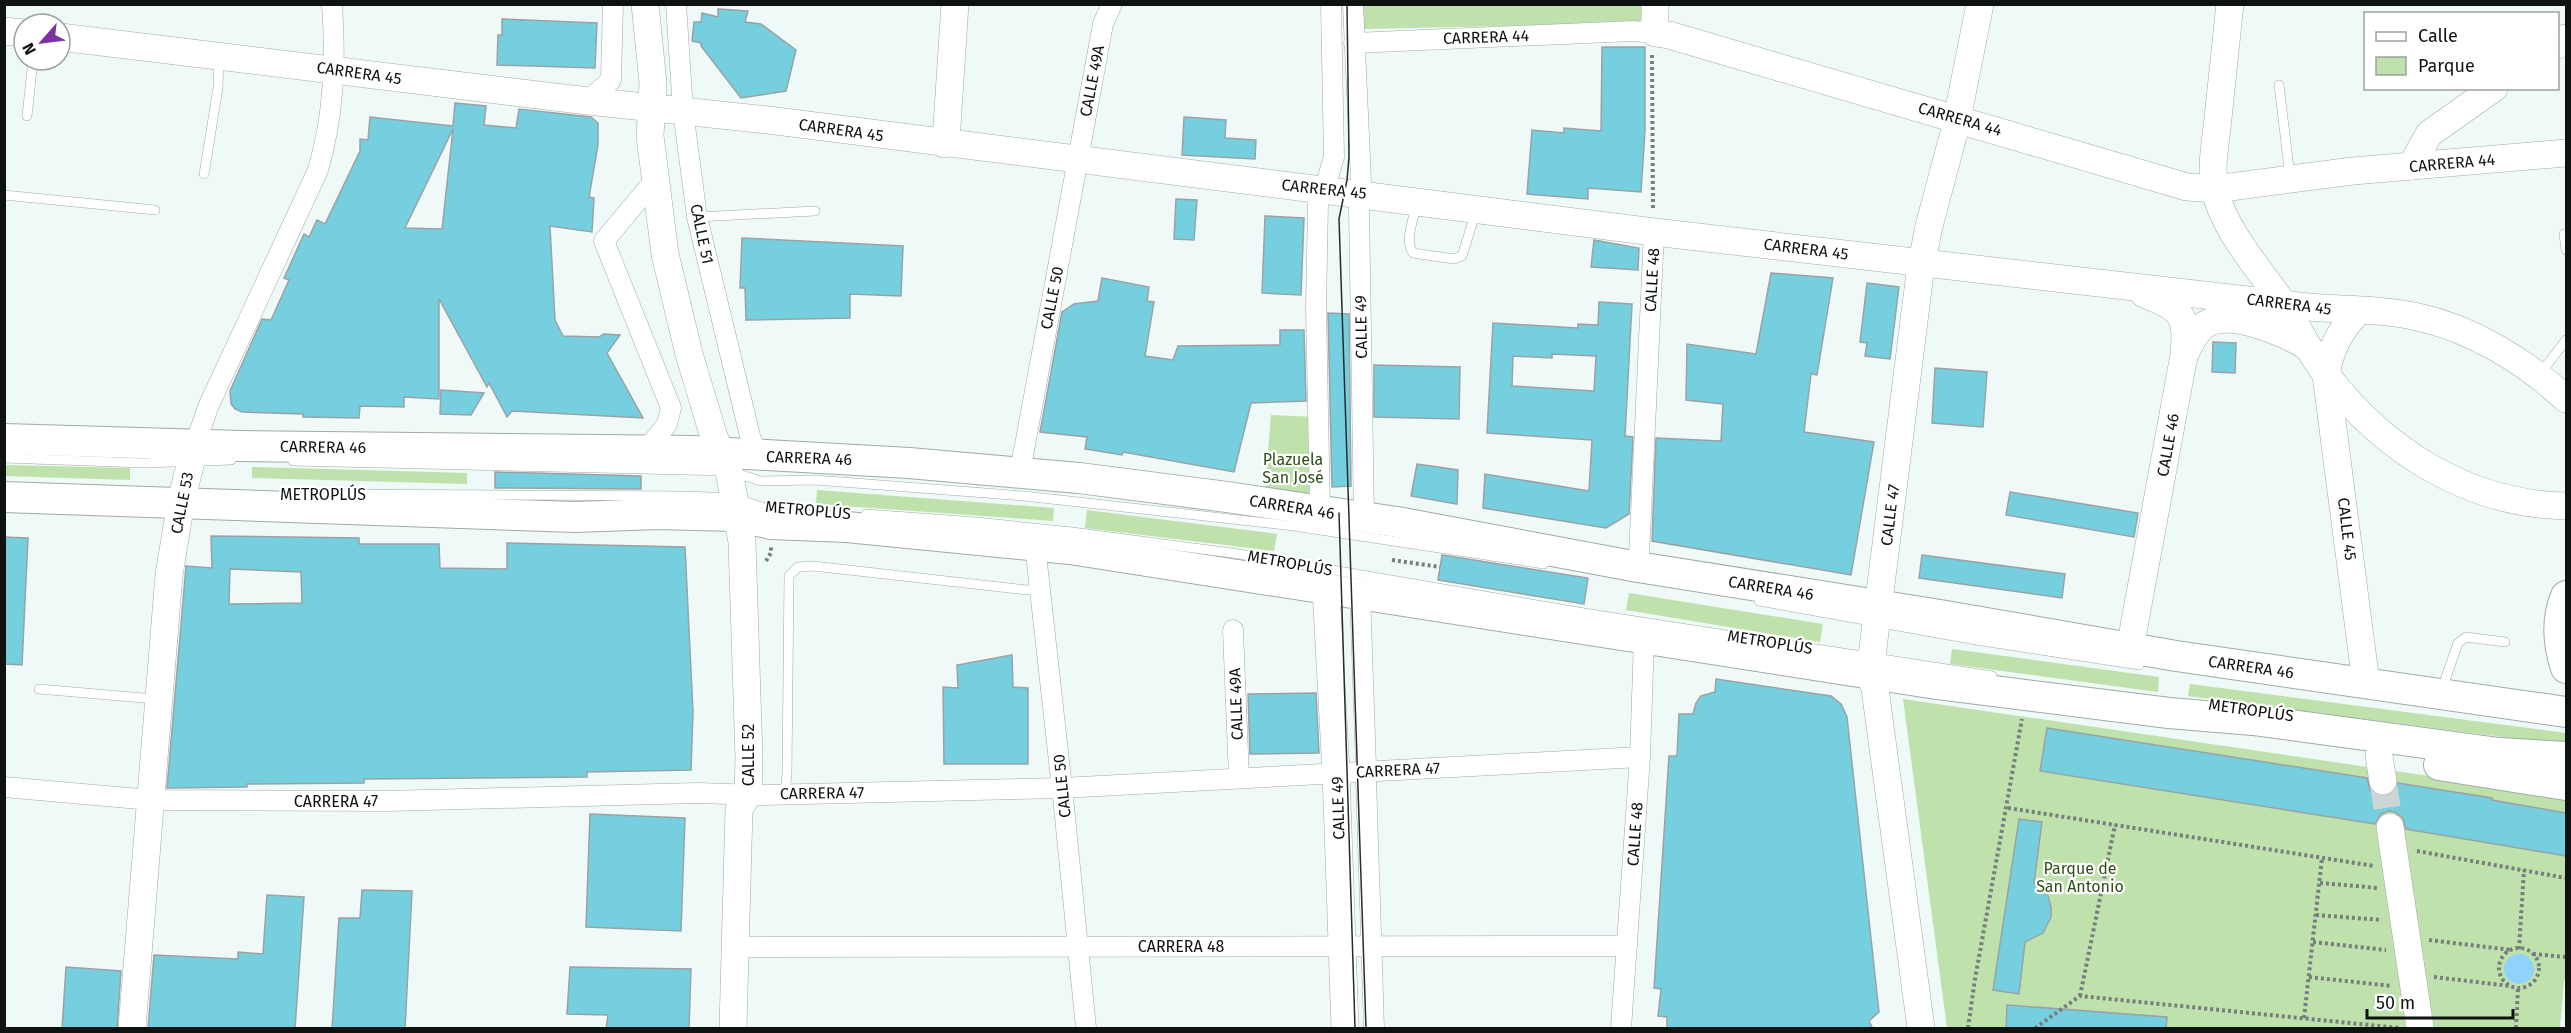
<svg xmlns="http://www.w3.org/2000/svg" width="2571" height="1033" font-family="'Fira Sans',sans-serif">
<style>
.green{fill:#bfe2ac}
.water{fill:#8fd2fb}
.building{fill:#76cfdf;stroke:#99a3a5;stroke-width:1.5;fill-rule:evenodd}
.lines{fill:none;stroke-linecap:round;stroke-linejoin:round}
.secondary-tunnel{stroke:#ccd6d5;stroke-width:27;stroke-dasharray:27 14;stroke-linecap:butt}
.lane-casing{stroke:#a0aaa9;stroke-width:10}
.street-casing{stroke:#a0aaa9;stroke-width:21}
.secondary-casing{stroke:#a0aaa9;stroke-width:28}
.primary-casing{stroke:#a0aaa9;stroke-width:32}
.path{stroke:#777e7d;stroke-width:4;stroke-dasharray:3 3;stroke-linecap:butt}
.lane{stroke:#fff;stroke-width:9}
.street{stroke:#fff;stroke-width:20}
.secondary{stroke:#fff;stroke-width:27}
.primary{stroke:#fff;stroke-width:30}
.tram{stroke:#272c2b;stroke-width:1.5}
.labels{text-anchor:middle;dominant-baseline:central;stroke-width:4.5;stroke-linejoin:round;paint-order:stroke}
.street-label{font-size:16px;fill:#0e1211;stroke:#fff}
.park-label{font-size:16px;fill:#2d4f15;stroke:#fff}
</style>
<rect width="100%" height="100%" fill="#eef9f8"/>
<g class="green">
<polygon points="1645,4 1646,15 1637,23 1365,29 1363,26 1361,5"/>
<polygon points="1271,415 1318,417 1319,499 1265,490"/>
<polygon points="5,465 130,468 130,480 5,476"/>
<polygon points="252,467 467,473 467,484 252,478"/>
<polygon points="817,490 1054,508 1053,521 816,504"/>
<polygon points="1087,510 1277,534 1274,551 1085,528"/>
<polygon points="1629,593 1823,624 1820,642 1626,610"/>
<polygon points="1952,649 2159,677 2158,692 1950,664"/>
<polygon points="2190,684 2566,733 2566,745 2188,696"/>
<polygon points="1903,699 2566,796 2566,980 2564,981 2560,1028 1947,1028"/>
</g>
<circle class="water" cx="2519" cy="969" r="15"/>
<g class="building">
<polygon points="718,9 748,11 745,22 761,24 796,50 786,91 741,98 701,46 701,43 692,41 694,22 701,22 702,13 718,17"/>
<polygon points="502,19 597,23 595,68 497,65 498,35 502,35"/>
<polygon points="1602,47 1645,47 1645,130 1641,192 1588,188 1588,199 1527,194 1532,130 1564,133 1564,128 1601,131"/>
<path d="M455 103 486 106 484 125 516 128 519 109 591 117 598 123V145L589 197 594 198 592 232 550 226 555 320 563 336 599 337 604 334 620 335 607 353 643 418 512 411 507 417 489 383 487 387 439 299V399L404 397V407L360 406 359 418 303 417V414L242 412 235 409 231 404 230 391 262 319 271 320 289 280 284 278 304 234 309 237 317 220 325 224 360 151V139L368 140 370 117 453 126ZM453 129 442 229 405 228Z"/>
<polygon points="1184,117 1226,120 1225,138 1256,140 1255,159 1182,155"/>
<polygon points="1176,199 1197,200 1194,240 1174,239"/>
<polygon points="1265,216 1304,218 1301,295 1262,293"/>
<polygon points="742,238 903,246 901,296 850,294 850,318 746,320 745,288 740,288"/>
<polygon points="1594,240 1639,248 1638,270 1591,267"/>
<polygon points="1771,273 1833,278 1817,375 1811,374 1804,432 1874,442 1851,575 1652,541 1656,438 1721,441 1723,404 1686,400 1687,344 1756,354"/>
<polygon points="1102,278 1149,287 1147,301 1154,302 1145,356 1173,360 1178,346 1280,345 1280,330 1304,330 1306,401 1251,403 1234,472 1123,452 1122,455 1085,449 1087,437 1040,432 1062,312 1074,304 1098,301"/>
<polygon points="1867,283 1899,287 1890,359 1865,356 1867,343 1860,342"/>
<path d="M1599 302 1632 304 1625 436 1633 437 1629 514 1606 528 1483 508 1485 474 1589 491 1592 440 1487 433 1493 323 1578 328V324L1598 325ZM1552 354 1596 356 1594 391 1512 386 1513 356 1552 358Z"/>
<polygon points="1328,313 1349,314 1351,486 1332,487"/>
<polygon points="2213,342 2236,343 2235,373 2212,372"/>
<polygon points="1374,365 1460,367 1459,419 1374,417"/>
<polygon points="1935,368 1987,372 1983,427 1932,423"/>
<polygon points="441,390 484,393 471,415 440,414"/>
<polygon points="1417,464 1458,470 1457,504 1411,496"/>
<polygon points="495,472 641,476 641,489 495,488"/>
<polygon points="2010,492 2138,513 2134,537 2006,515"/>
<path d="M211 536 359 538V544H439L440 568 507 569V543L685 547 693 712 691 770 587 772V777L364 779V783L247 784V787L167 788 186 566 212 568ZM230 569 301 572 302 603 229 604Z"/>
<polygon points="4,537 28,538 22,665 4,664"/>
<polygon points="1442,555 1588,578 1584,604 1438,580"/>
<polygon points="1922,555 2065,574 2062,598 1919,578"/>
<polygon points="1012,655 1013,687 1028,688 1028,764 944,764 943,687 958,688 957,665"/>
<polygon points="1716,679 1831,696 1841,704 1847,717 1879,1012 1869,1021 1873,1029 1667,1029 1667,1017 1658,1016 1661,989 1654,988 1669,756 1677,756 1679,714 1693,714 1696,703 1701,696 1715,692"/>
<polygon points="1316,693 1319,753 1250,754 1248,694"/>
<polygon points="2047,728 2367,778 2370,790 2378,796 2385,797 2392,794 2398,783 2492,798 2492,800 2566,813 2566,856 2406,829 2403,818 2395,812 2388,811 2381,814 2375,824 2040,771"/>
<polygon points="590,814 685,818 681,931 586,927"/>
<polygon points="2019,819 2042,822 2034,883 2048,896 2051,907 2051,917 2043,933 2025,942 2019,994 1993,990"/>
<polygon points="362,890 412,891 405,1029 332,1029 339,918 360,918"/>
<polygon points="267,895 304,897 295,1029 148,1029 154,955 238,959 238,952 263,954"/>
<polygon points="66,967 121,971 117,1029 62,1029"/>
<polygon points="570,967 691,969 689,1029 606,1029 608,1015 567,1014"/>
<polygon points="2007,1005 2167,1017 2166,1029 2006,1029"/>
</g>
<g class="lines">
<polyline class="secondary-tunnel" points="2383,781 2390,827"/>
<defs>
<g id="lane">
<polyline points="2279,85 2290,177"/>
<polyline points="27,116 33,60"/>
<polyline points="204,174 218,88 219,58"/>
<polyline points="4,195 155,210"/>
<path d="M1416 205C1414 220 1404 240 1413 253L1454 259 1462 256 1473 221 1474 210"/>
<polyline points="697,217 815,211"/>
<polyline points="2564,234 2566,250"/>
<polyline points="2540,374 2566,340"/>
<polyline points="4,458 144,463 231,460"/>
<polyline points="293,461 729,471 761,481 815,480 1024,496 1294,526 1544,564"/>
<polyline points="328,494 686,496 733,498 765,508"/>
<polyline points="866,514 976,522 1072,532 1239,554 1590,614 1992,676"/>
<polyline points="1759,601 1976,640 2139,665"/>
<polyline points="39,689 155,699"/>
<polyline points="2442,689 2458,643 2466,637 2505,642"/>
<polyline points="785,793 787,774 789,576 798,567 813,566 1027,590 1040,589"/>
</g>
<g id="street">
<polyline points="676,4 683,111 697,217 751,440 761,456"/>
<polyline points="1353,4 1361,181"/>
<polyline points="1354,43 1633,31 1655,33"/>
<polyline points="588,101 611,80 613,4"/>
<polyline points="1328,177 1334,157 1331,4"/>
<polyline points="1318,203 1316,308 1320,511"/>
<polyline points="1359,208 1364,518"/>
<path d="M195 445 208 407 318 170C334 115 336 61 332 4"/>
<polyline points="646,450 667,424 671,408 604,241 654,181"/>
<polyline points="1020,472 1103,24 1112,4"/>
<polyline points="1035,545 1063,797 1086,1028"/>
<polyline points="1639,556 1654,232"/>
<polyline points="1360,594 1366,766"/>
<polyline points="1233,630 1239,778"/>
<polyline points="1366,779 1374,1028"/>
<polyline points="4,787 151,800 388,801 697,793 760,795 1062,788 1640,757"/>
<polyline points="735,947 1627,946"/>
<polyline points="1621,1028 1640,757 1644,639"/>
</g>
<g id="secondary">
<polyline points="645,4 653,83 650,136 665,254 689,354 714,437 729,471 742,542 749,758 748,795 739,809 733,1028"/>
<polyline points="1655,4 1655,33 1669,35 2187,187 2215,189 2353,171 2566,153"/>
<path d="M2230 4C2226 42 2222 80 2218 118 2216 141 2210 167 2215 190 2223 228 2258 268 2280 299 2297 324 2309 353 2328 377 2386 452 2469 504 2566 506"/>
<polyline points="4,31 24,33"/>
<path d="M60 37 588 101 768 120 1654 232 2308 307C2344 310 2383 309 2418 317 2473 329 2526 362 2566 399"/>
<polyline points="2558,45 2566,38"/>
<polyline points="944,144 947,126 955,4"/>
<polyline points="2411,166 2429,134 2494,88"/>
<path d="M2359 311C2340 329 2330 349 2326 375L2366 683"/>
<path d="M2185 354C2189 345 2195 333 2203 326 2226 307 2287 333 2309 348"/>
<polyline points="1326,588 1336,773 1345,1028"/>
<path d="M2130 648 2184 355C2188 314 2182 309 2144 294"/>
<polyline points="2379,756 2383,781"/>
<polyline points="2390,827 2420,1028"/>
<polyline points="132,1028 169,575 181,502 195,445"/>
<polyline points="1921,1028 1875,689 1870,672 1920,273 1929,226 1955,129 1980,4"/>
</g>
<g id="primary">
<polyline points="4,439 241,446 693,451 909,463 1079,478 1227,497 1397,522 1638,567 1940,615 2176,656 2566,712"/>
<polyline points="4,497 575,517 657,514 735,516 771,524 847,527 1070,549 1930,683 2169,713 2253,720 2499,753 2566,757"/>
<path d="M2566 596C2556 620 2558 644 2566 668"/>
<polyline points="2439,765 2566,785"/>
</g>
</defs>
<use href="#lane" class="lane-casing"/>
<use href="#street" class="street-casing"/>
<use href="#secondary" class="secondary-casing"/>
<use href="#primary" class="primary-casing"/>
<g class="path">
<polyline points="1652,55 1653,209"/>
<polyline points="1392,560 1440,567"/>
<polyline points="766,561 771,553 771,546"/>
<polyline points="2008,808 2374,866"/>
<polyline points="2417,851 2566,878"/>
<polyline points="2320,883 2378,888"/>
<polyline points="2316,915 2382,920"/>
<polyline points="2429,940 2511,950"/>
<polyline points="2313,942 2386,950"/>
<circle cx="2519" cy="968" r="20"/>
<polyline points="2519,949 2524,870"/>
<polyline points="2533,954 2566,957"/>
<polyline points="2309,977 2392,986"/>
<polyline points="2434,977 2510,986"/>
<polyline points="2080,996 2115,825"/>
<polyline points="2304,1018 2322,858"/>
<polyline points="1968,1028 1975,979 2022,719"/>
<polyline points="2035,1028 2080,996 2400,1028"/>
<polyline points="2516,1028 2518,988"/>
</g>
<use href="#lane" class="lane"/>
<use href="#street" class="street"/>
<use href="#secondary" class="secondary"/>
<use href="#primary" class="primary"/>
<g class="tram">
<polyline points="1347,4 1349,157 1347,180 1339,219 1366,1028"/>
<polyline points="1339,513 1355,1028"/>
</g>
</g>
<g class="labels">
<g class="street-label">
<text transform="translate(1486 37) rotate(-2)">CARRERA 44</text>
<text transform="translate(359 73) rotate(8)">CARRERA 45</text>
<text transform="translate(1092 81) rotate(-79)">CALLE 49A</text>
<text transform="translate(1960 119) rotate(16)">CARRERA 44</text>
<text transform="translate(841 130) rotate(8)">CARRERA 45</text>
<text transform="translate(2452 163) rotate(-5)">CARRERA 44</text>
<text transform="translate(1324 189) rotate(6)">CARRERA 45</text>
<text transform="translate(702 234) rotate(78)">CALLE 51</text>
<text transform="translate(1806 249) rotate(7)">CARRERA 45</text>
<text transform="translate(1652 280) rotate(-87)">CALLE 48</text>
<text transform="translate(1052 298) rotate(-79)">CALLE 50</text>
<text transform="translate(2289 304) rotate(7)">CARRERA 45</text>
<text transform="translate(1361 327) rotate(-91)">CALLE 49</text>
<text transform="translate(2168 445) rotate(-80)">CALLE 46</text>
<text transform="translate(323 447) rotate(1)">CARRERA 46</text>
<text transform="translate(809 458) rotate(2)">CARRERA 46</text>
<text x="323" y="494">METROPLÚS</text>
<text transform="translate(182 503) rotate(-79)">CALLE 53</text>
<text transform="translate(1292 507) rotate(9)">CARRERA 46</text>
<text transform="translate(808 510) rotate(5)">METROPLÚS</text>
<text transform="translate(1890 515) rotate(-83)">CALLE 47</text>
<text transform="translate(2347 529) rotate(83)">CALLE 45</text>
<text transform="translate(1290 563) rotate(10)">METROPLÚS</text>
<text transform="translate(1771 588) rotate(9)">CARRERA 46</text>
<text transform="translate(1770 642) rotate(9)">METROPLÚS</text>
<text transform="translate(2251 667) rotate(8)">CARRERA 46</text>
<text transform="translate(1236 704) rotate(-92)">CALLE 49A</text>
<text transform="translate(2251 710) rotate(8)">METROPLÚS</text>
<text transform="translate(748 755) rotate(-90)">CALLE 52</text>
<text transform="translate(1398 770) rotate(-3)">CARRERA 47</text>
<text transform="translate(1062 786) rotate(-96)">CALLE 50</text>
<text transform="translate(822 793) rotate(-1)">CARRERA 47</text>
<text x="336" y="801">CARRERA 47</text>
<text transform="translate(1338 808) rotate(-92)">CALLE 49</text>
<text transform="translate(1635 834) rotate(-86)">CALLE 48</text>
<text x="1181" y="946">CARRERA 48</text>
</g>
<g class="park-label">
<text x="1293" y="459">Plazuela<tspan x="1293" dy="18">San José</tspan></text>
<text x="2080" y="868">Parque de<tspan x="2080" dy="18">San Antonio</tspan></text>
</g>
</g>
<rect width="2571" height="1033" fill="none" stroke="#0e1211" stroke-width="12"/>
<rect x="2364" y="12" width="195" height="78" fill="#ffffff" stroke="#9fa0a0" stroke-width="1.5"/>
<rect x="2376" y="32" width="30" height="9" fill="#ffffff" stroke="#9fa0a0" stroke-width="1.5"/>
<text x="2418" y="42" font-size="18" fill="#0e1211">Calle</text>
<rect x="2376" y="57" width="30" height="18" fill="#bfe2ac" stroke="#9fa0a0" stroke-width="1.5"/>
<text x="2418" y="72" font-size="18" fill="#0e1211">Parque</text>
<g transform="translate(42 42) rotate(242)"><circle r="28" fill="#ffffff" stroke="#9fa0a0" stroke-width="1.5"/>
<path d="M0-4.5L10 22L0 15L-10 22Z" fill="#7d31a2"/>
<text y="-9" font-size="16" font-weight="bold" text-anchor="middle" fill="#0e1211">N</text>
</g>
<path d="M2367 1009v9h146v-9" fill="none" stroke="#0e1211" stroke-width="3"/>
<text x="2376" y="1009" font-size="18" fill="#0e1211" stroke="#ffffff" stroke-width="4.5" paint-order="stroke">50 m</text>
</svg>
